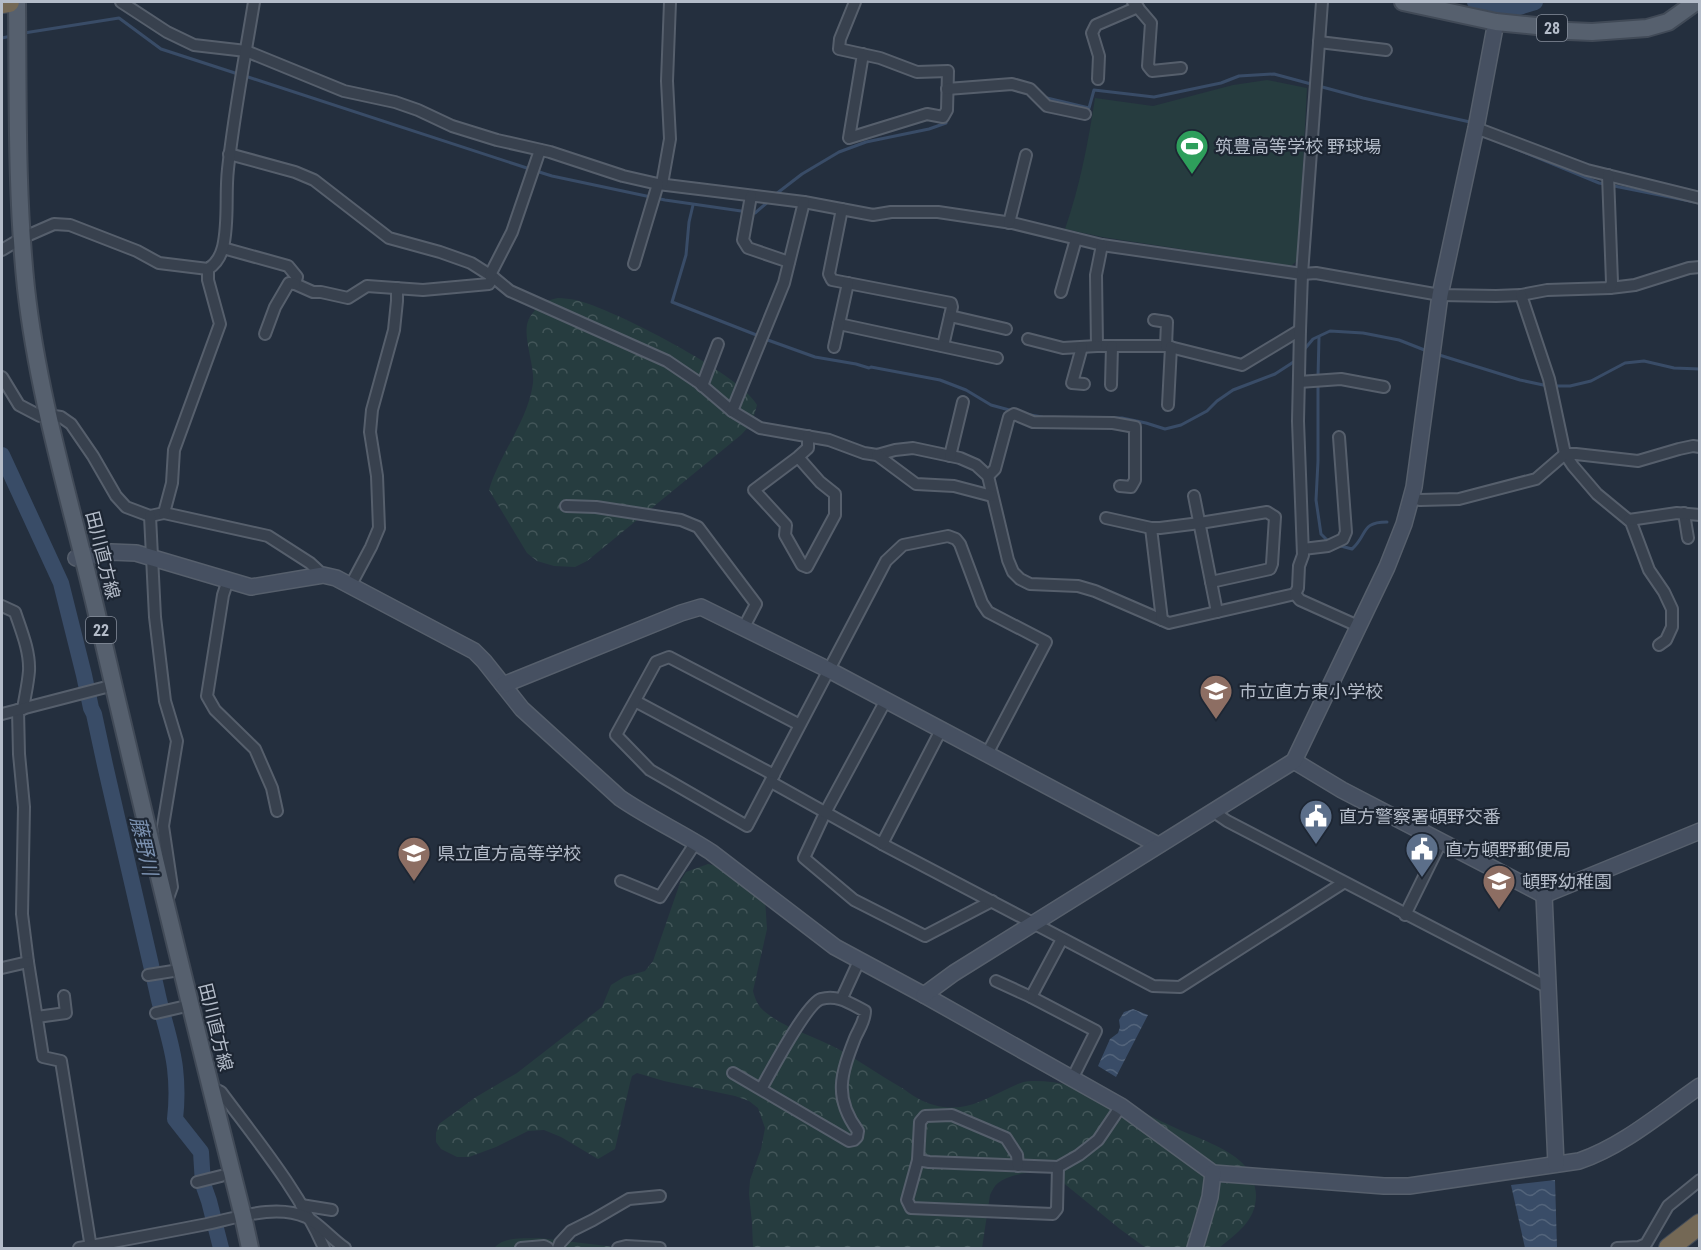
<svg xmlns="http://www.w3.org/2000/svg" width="1701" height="1250" font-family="'Roboto Condensed','Noto Sans JP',sans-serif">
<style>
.forest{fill:url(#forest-crowns)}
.park{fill:#263c3f}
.water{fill:url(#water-waves)}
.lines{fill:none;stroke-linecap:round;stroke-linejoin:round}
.stream{stroke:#394c67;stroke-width:3}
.river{stroke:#394c67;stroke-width:16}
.street-casing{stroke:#565f6c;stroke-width:14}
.secondary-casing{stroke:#565f6c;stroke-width:18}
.primary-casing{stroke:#414a57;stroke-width:20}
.highway-casing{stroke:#434c59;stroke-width:22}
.street{stroke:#38414e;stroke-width:10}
.secondary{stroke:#465061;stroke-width:15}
.primary{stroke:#56606e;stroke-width:16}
.highway{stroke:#746855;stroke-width:20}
.labels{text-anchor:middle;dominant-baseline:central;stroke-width:4.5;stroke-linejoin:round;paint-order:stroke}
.shield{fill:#1d2633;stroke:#878f9c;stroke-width:1.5}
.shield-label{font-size:16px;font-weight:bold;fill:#b4bcc9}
.poi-label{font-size:18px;fill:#b4bcc9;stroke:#1d2633;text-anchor:start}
.street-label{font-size:18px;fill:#b4bcc9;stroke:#1d2633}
.water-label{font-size:20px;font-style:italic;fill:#7c92b1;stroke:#1d2633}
</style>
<defs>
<pattern id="forest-crowns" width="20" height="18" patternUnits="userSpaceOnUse" patternTransform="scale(1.5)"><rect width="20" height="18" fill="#263c3f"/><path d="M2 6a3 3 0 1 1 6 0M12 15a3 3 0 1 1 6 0" fill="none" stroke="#435659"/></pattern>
<pattern id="water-waves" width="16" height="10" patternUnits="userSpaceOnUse" patternTransform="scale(1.5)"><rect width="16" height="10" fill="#394c67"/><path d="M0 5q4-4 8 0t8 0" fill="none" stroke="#53647b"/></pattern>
</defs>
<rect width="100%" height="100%" fill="#242f3e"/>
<g class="forest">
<path d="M558 298C564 298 570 299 576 300 611 308 742 375 757 405L752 423 741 435 587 561 575 567 554 566 537 561 527 553 489 490C500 453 528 421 533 383 535 364 521 334 529 319 531 314 539 305 544 302 548 300 554 299 558 298Z"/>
<path d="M708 864 722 867 765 899 767 929 753 991C755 999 758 1006 764 1011 783 1028 817 1037 840 1050 861 1062 881 1076 902 1088 912 1095 922 1102 934 1105 962 1113 982 1101 1007 1089 1015 1085 1023 1081 1032 1081 1083 1080 1137 1110 1182 1131 1201 1139 1232 1150 1245 1166 1251 1172 1256 1187 1256 1195 1256 1221 1237 1233 1219 1248H1146L1120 1229 1050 1172C1036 1170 1010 1174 998 1183 994 1186 992 1191 990 1195L982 1248H753L752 1223 749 1194 750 1180 761 1149 765 1128 758 1108 749 1101 735 1096 664 1081 637 1073 632 1076 630 1083 615 1149 598 1159 561 1137 544 1130 528 1131 496 1147 469 1157H457L441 1149 436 1142V1133L439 1124 476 1097 517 1073 602 1007 611 985 624 977 645 971 653 961 681 880 686 872Z"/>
<path d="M539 1238 624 1248H494C505 1236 523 1239 539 1238Z"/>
</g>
<path class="park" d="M1267 80 1307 88 1298 260 1291 266 1102 237 1065 229C1080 186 1088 143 1095 98L1153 106 1233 85Z"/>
<g class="water">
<polygon points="1133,1009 1148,1015 1116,1077 1098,1066 1110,1039 1118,1033 1120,1027 1119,1020 1124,1012"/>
<polygon points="1555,1180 1557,1248 1525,1248 1511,1185"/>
</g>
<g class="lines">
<g class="stream">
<polyline points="24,33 119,18 161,49 238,74"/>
<polyline points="2,38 11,36"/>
<polyline points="245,76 530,169"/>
<polyline points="1047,98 1089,108 1094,90 1154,97 1221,83 1239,76 1274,74 1363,98 1470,122 1471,124"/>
<polyline points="1507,145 1599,183 1700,203"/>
<polyline points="536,171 552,176 665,200 755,213 769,201"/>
<polyline points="776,194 802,174 839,152 866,142 929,129 946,123"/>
<polyline points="693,205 689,222 686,255 672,302 759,336"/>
<polyline points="765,339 815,357 856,364 869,368 871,367 940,380 966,390 991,405 1013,411"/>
<polyline points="1303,351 1313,339 1330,331 1363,333 1399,340 1427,351"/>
<polyline points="1436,354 1520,380 1548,386"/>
<polyline points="1318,377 1319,337"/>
<polyline points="1318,384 1318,461 1316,500 1321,534 1328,541"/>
<polyline points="1555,386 1570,386 1591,381 1625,363 1644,361 1674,368 1700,369"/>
<polyline points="1025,414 1042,417"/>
<polyline points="1112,418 1122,418 1146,423 1165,429 1181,425 1207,411 1217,401 1233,390 1275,374 1295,361"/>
<path d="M1337 545 1352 549C1368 535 1360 522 1387 522"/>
</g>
<g class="river">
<polyline points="1475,2 1506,11 1535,2"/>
<path d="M2 455 61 583 84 675 91 708 94 714 105 765 157 991C162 1016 172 1042 175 1068 177 1085 177 1102 175 1119L201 1152 203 1184 209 1201 221 1248"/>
</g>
<defs>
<g id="street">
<polyline points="121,2 167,32 194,45 246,51 344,91 395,102 418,110 452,126 497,140 550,152 623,176 658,184 804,202 873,215 891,212 938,212 1012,223 1102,245 1302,274 1316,273 1440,295 1496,296 1521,295 1547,290 1610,288 1635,285 1689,268 1700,267"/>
<polyline points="855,2 840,39 839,49 880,58 917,72 948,71 947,110 943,117 927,114 849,138 863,54"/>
<polyline points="1133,2 1151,23 1148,66 1152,71 1181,68"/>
<polyline points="1319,42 1386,50"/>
<polyline points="1098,79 1099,56 1092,33 1096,25 1138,7"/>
<polyline points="947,89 1012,84 1030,89 1047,106 1085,114"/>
<polyline points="1476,128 1587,170 1700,198"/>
<polyline points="229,154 295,172 314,180 389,238 440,252 471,263 493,277 510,291 667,361 698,382 732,411 760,428 829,440 864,453 877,455 895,450 913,448 960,458 976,465 988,476 1008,560 1013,572 1020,579 1030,584 1078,586 1095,591 1169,623 1295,594"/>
<polyline points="1608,175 1612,282 1610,288"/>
<polyline points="662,184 670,139 667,81 670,2"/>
<polyline points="751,196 743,240 748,248 789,262"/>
<polyline points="842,209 829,274 832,280 951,303 952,307 943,346"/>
<polyline points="1009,223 1026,155"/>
<polyline points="1102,245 1096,275 1097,346 1166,346 1242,365 1300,330"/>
<polyline points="223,248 288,266 297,277 295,284 313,292 321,292 348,298 367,286 423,290 489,284 493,277"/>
<path d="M2 250 22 238 54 224 70 225 137 251 159 263 208 269C216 264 221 255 223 247 229 221 225 195 228 169 234 113 245 57 254 2"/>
<polyline points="634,264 658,184"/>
<polyline points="490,275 512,232 540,150"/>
<polyline points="1061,292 1076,239"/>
<polyline points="1521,295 1549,379 1565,454 1573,466 1597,494 1631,522 1649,570 1664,592 1672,609 1672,627 1666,640 1659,645"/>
<polyline points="950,316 1006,329"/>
<polyline points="1154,320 1167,322 1166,346"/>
<polyline points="839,324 997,358"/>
<polyline points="265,334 275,307 289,283 295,284"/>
<polyline points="1028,339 1063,348 1097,346"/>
<polyline points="834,347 848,283"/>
<polyline points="1082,347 1072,383 1084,384"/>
<polyline points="2,377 19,405 40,416 47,415 61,417 71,424 93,456 116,496 126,507 150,516 164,513 268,536 310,563 323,575"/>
<polyline points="1299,382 1341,379 1384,387"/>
<polyline points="1111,385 1112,346"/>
<polyline points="702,386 718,344"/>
<polyline points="1168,405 1171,347"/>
<polyline points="732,411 784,283 804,202"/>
<polyline points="877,455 916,484 954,486 992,496"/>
<polyline points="950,456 963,402"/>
<polyline points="798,457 820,482 835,494 835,515 807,567 802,565 785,535 786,525 754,490 798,457 808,448 808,436"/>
<polyline points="988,476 995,469 1009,417 1014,414 1033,422 1113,423 1135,427 1135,480 1131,487 1120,486"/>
<polyline points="1194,496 1217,612"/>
<polyline points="1411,497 1420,500 1459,499 1536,479 1565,454 1576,454 1638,461 1679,449 1693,446 1700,447"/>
<polyline points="566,506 596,507 681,520 698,527 756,604 744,627"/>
<polyline points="164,513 172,483 174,450 220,324 208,280 208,269"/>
<polyline points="1684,513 1688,538"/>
<polyline points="150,516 155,617 165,701 177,741 163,826 172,887 167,901"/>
<polyline points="1106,518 1151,528"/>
<polyline points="1629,520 1677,513 1700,515"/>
<polyline points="1303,549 1328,546 1343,539 1346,532 1339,437"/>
<polyline points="354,579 371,547 379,528 377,476 370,432 372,410 394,330 397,301 397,288"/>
<polyline points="228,580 223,595 207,696 215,710 255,749 272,788 277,811"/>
<polyline points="1295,594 1298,588 1299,566 1303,555 1298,421 1300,330 1302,274 1322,2"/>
<polyline points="1295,594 1300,600 1358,626"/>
<path d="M2 606 15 612C21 630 30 651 29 671 28 684 25 696 23 709"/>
<polyline points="1162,620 1151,528 1160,528 1200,523 1267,512 1275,517 1272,564 1270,569 1211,582"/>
<polyline points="886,700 825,813 804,858 854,900 925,936 992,901"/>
<polyline points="635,701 774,775"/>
<polyline points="18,710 19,754 24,807 22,914 28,962 43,1057 61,1061 91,1248"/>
<polyline points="2,714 114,685"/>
<polyline points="800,725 669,657 656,662 616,735 650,770 747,826 886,561 903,545 948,536 956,539 960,544 982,603 988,612 1046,642 987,754"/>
<polyline points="771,782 882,844 1153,986 1180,987 1343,883"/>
<polyline points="1214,812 1227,821 1547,987"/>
<polyline points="882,844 941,730"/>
<polyline points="621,881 660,897 696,842"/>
<polyline points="1405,915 1441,842"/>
<polyline points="1062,939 1031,997 1096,1031 1072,1079"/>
<polyline points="2,968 28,962"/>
<polyline points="148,975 173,971"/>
<polyline points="996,981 1031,997"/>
<polyline points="842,998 859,961"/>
<polyline points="156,1013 182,1007"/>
<polyline points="37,1017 66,1013 64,996"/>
<path d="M733 1073 849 1141 854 1140 857 1137 858 1131C833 1097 841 1074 855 1038 859 1029 865 1021 865 1011 851 1004 838 994 821 999 807 1003 770 1073 761 1089"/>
<path d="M211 1087 221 1092C258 1142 299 1191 324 1248"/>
<polyline points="918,1160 929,1162 1058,1167 1079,1155 1098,1140 1121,1106"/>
<polyline points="1018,1166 1017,1155 1006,1138 952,1115 925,1116 920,1122 918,1160 907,1200 911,1208 1053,1214 1057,1209 1058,1167"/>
<polyline points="197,1182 221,1176"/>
<polyline points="301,1205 332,1210"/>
<path d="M79 1248C120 1241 161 1233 202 1225 234 1219 274 1203 306 1217 316 1221 334 1241 345 1248"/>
<polyline points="521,1248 544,1246 548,1248"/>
<polyline points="558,1248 560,1243 571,1231 593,1220 629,1199 660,1196"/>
<polyline points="618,1248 626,1246 660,1248"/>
<polyline points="1617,1248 1639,1247 1646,1244 1668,1206 1700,1180"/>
</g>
<g id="secondary">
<path d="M76 558 111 552 136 553 251 587 323 575 336 578 474 651 484 661 522 709 620 798C649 818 682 833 711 852L835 947 924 995 1121 1106 1213 1173 1384 1186H1409L1579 1161C1623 1146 1661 1113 1700 1086"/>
<polyline points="503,685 681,613 701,607 829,670 1158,845"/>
<polyline points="1294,761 1342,790 1544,895 1700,831"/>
<polyline points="1544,895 1556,1164"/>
<polyline points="924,995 954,973 1294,761 1387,567 1404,524 1414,487 1417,465 1440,295 1476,128 1496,22"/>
<polyline points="1195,1248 1210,1197 1213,1173"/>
</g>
<g id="primary">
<path d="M17 2C18 97 16 193 26 288 38 397 71 503 96 610 143 813 192 1014 243 1216L250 1248"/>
<polyline points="1403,2 1496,22 1546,27 1568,31 1592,32 1647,28 1668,22 1696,2"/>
</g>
<g id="highway">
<polyline points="2,3 9,2"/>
<polyline points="1669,1248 1700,1224"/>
</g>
</defs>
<use href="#street" class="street-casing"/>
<use href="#secondary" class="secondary-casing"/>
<use href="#primary" class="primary-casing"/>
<use href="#highway" class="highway-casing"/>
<use href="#street" class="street"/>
<use href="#secondary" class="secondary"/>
<use href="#primary" class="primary"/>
<use href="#highway" class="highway"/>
</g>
<defs>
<symbol id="stadium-pin" viewBox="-11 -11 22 30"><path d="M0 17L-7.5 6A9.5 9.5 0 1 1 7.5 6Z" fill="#2e9e5b" stroke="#1d2633"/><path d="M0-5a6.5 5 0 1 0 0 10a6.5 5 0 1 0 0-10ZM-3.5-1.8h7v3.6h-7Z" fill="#fff"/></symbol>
<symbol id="school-pin" viewBox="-11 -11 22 30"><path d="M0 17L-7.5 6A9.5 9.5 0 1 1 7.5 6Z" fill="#8d6e63" stroke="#1d2633"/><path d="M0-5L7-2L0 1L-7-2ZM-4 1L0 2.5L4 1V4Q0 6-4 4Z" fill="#fff"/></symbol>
<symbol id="civic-pin" viewBox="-11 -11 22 30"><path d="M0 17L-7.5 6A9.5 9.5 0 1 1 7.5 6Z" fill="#5c6f8a" stroke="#1d2633"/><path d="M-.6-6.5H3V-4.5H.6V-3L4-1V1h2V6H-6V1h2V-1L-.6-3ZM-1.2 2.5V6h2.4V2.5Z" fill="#fff"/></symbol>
</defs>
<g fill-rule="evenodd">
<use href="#stadium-pin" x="1173" y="127" width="38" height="52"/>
<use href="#school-pin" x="1197" y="672" width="38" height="52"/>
<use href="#civic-pin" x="1297" y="797" width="38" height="52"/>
<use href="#civic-pin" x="1403" y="830" width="38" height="52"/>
<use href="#school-pin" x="395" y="834" width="38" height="52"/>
<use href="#school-pin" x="1480" y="862" width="38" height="52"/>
</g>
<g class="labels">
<g class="shield">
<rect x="1537" y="15" width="30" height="26" rx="4.5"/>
<rect x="86" y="617" width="30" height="26" rx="4.5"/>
</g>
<g class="shield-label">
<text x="1552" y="28">28</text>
<text x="101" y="630">22</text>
</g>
<g class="poi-label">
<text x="1215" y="146">筑豊高等学校 野球場</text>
<text x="1239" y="691">市立直方東小学校</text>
<text x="1339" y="816">直方警察署頓野交番</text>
<text x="1445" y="849">直方頓野郵便局</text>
<text x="437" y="853">県立直方高等学校</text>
<text x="1522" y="881">頓野幼稚園</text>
</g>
<g class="street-label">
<text transform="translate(103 555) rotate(76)">田川直方線</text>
<text transform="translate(216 1027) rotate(76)">田川直方線</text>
</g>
<g class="water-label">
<text transform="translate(144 846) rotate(77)">藤野川</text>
</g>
</g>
<rect width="1701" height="1250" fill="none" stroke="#b4bcc9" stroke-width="6"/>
</svg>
